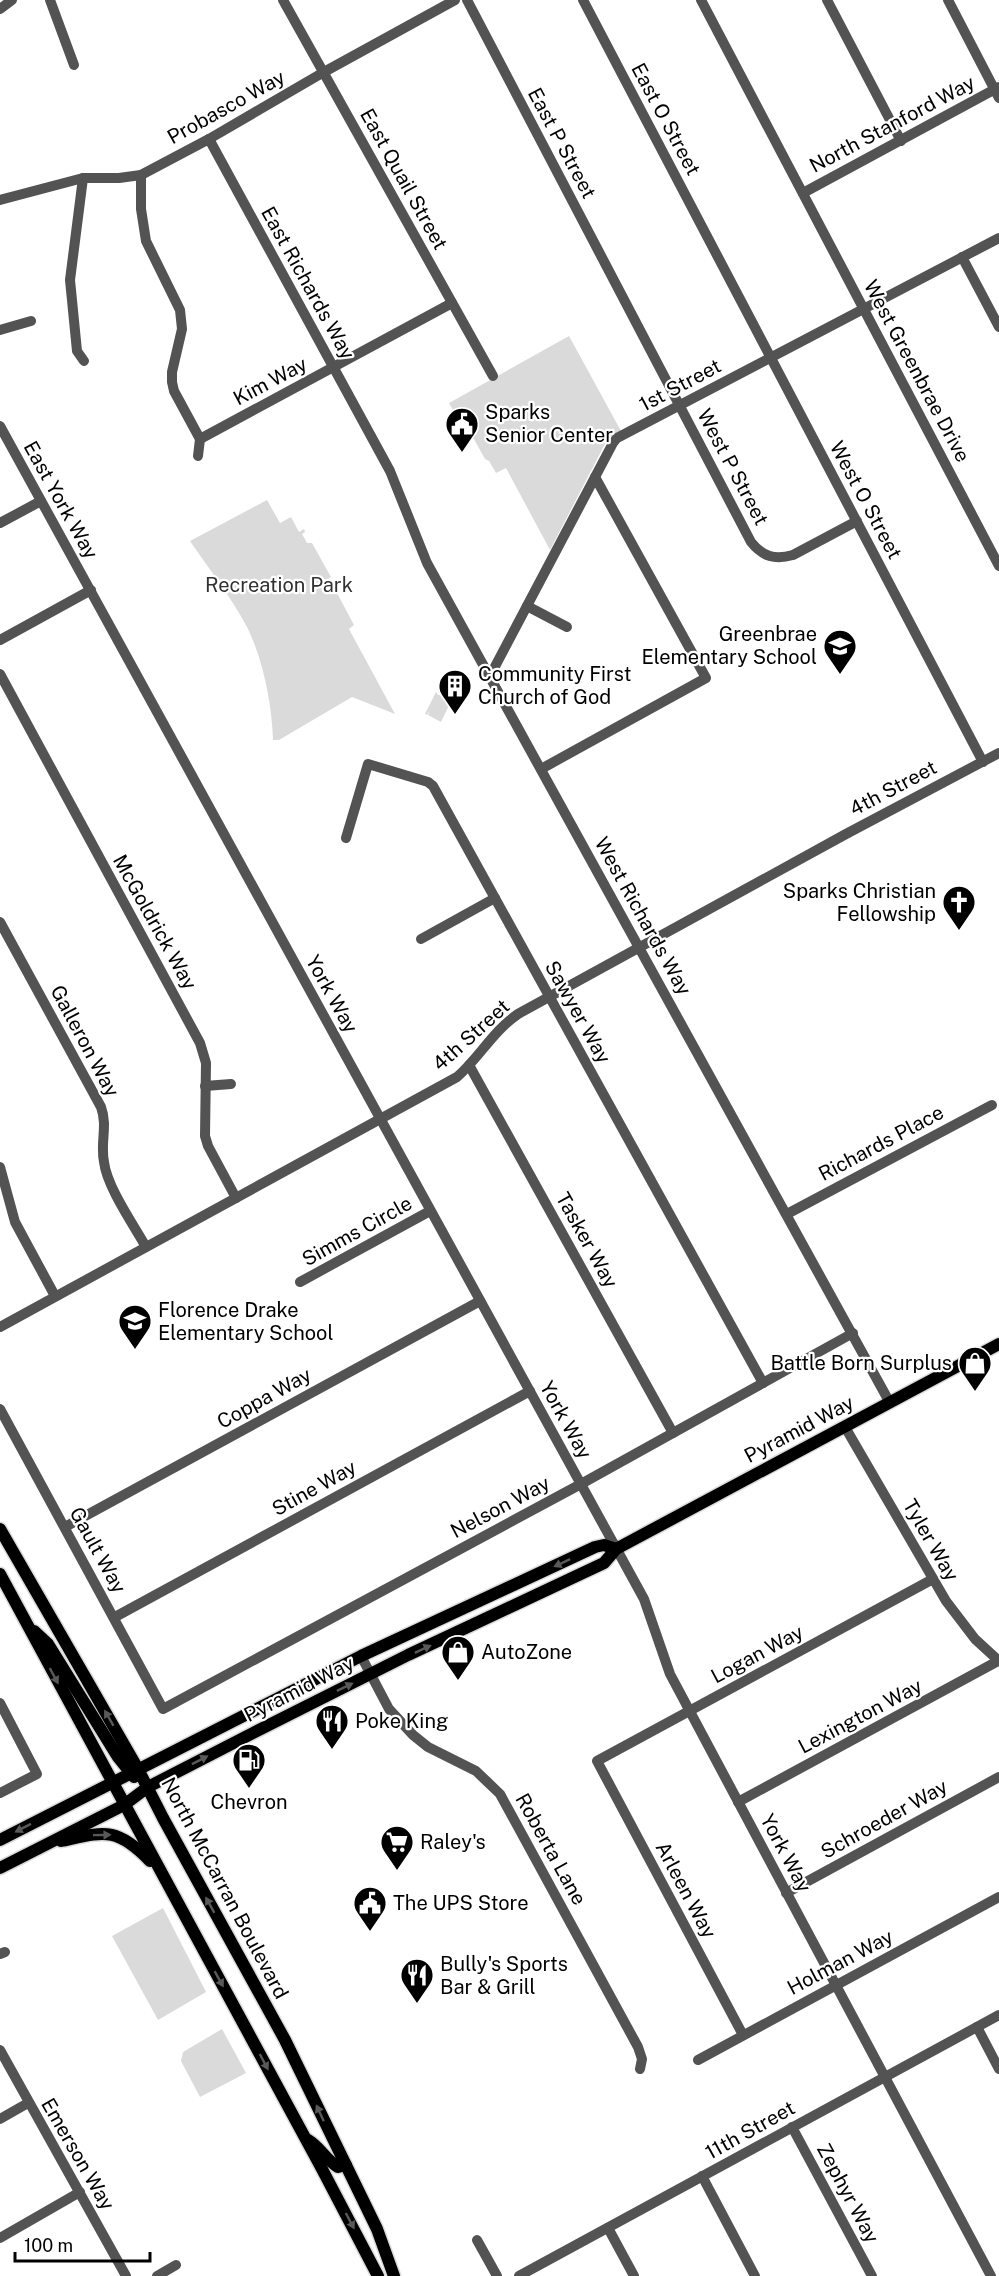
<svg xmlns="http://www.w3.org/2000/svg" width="999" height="2276" font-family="'Public Sans',sans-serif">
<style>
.green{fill:#dadada}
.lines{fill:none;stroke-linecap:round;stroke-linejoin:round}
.major-casing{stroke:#dbdbdb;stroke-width:15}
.minor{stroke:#535353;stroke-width:10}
.major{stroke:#000;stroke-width:12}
.oneway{fill:#595959}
.labels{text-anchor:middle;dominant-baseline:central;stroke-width:4.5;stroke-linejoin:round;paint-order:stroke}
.street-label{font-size:20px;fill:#000;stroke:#fff}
.poi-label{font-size:20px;fill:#000;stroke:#fff;text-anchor:start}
.park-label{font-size:20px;fill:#313131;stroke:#fff}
</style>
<rect width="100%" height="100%" fill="#fff"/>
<g class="green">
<polygon points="569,336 621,431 607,440 550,550 506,468 496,473 489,461 485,459 465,423 461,425 449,403"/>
<path d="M267 500 280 523 291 517 299 532 304 529 305 532 302 534 307 543H312L331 577 329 578 354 625 349 629 395 714 352 697 279 740H273C272 704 263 659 247 627 231 597 209 569 190 541Z"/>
<polygon points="436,692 438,695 441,695 451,701 441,722 428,715 430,710 427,715 425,714"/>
<polygon points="163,1908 206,1992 158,2020 112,1936"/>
<polygon points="222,2029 246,2073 200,2097 181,2061 183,2052"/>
</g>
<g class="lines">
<defs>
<g id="major">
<polyline points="0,1529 138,1769 163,1818 285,2040 377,2229 394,2276"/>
<polyline points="0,1574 322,2169 378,2276"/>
<polyline points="34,1631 48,1644 118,1757 134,1777"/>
<polyline points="0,1840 361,1656 595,1547 604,1545 616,1549"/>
<path d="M61 1841C104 1832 116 1826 150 1861"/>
<polyline points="0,1868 124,1805 148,1787 253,1733 408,1655 604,1563 616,1549 999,1344"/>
<path d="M308 2140C320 2147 326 2160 338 2167L346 2165"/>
</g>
</defs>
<use href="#major" class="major-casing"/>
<g class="minor">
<polyline points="50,0 74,65"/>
<polyline points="283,0 493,376"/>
<path d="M467 0 751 542C763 557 775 560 793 555L857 521"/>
<polyline points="583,0 983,762"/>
<polyline points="701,0 999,566"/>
<polyline points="827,0 901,141"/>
<polyline points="948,0 999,98"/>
<polyline points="0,9 12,0"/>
<polyline points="209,139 390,471 427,563 890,1403"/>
<polyline points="141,175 141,209 146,241 180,310 182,329 172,372 172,382 174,391 200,439 198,456"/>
<polyline points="83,178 70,280 77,351 84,361"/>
<polyline points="803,193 999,87"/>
<polyline points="0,200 83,178 119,178 141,175 209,139 324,72 455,0"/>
<polyline points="962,257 999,327"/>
<polyline points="0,330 31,321"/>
<polyline points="0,426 644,1599 670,1674 991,2276"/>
<polyline points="200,439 452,303"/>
<polyline points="0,523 41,501"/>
<polyline points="527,606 567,627"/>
<polyline points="0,640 91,590"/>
<polyline points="0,674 200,1043 206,1063 205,1136 208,1146 236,1198"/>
<polyline points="490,676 613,443 617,438 999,238"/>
<polyline points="541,769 706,678 595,477"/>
<polyline points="346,838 368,764 428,782 433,786 763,1383"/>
<path d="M0 922 101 1107C108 1126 100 1143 104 1162 107 1187 133 1224 146 1247"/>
<polyline points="421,939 495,898"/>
<polyline points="469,1065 673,1433"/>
<polyline points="205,1086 231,1084"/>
<polyline points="0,1167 15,1222 55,1296"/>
<polyline points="787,1214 992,1105"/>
<polyline points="300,1282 430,1211"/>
<path d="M0 1327 457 1077C479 1058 493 1031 518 1014L846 834 999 753"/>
<polyline points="0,1409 163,1709 581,1484 853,1333"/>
<polyline points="845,1427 946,1601 975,1639 999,1661"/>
<polyline points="65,1527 480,1301"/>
<polyline points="115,1617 530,1391"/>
<polyline points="361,1656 389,1709 413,1735 428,1747 476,1771 500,1794 638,2047 642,2059 640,2069"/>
<polyline points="0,1703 37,1774 0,1793"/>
<polyline points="738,1802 998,1661"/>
<polyline points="786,1893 999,1777"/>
<polyline points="0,1954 5,1952"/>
<polyline points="977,2027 999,2069"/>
<polyline points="743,2035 597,1761 933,1579"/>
<polyline points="0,2050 126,2276"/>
<polyline points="698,2060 999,1897"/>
<polyline points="0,2119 28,2103"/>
<polyline points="792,2127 872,2276"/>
<polyline points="702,2176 755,2276"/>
<polyline points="608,2228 634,2276"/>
<polyline points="0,2238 80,2192"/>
<polyline points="477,2240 497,2276"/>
<polyline points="157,2276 176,2265"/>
<polyline points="519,2276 999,2015"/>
</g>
<use href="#major" class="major"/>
</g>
<defs><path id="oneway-solid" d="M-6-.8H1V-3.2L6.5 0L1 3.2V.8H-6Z" transform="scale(1.5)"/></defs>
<g class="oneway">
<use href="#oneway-solid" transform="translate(562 1563) rotate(155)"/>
<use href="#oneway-solid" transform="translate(423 1649) rotate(-25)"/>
<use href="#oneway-solid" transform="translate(54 1676) rotate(62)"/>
<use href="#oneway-solid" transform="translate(345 1687) rotate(-26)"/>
<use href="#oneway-solid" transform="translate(109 1718) rotate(-120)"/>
<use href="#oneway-solid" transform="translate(200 1760) rotate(-27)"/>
<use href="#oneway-solid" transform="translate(23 1828) rotate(153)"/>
<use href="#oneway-solid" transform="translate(102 1835) rotate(-1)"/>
<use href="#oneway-solid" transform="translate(210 1905) rotate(-119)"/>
<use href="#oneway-solid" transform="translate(219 1979) rotate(61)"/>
<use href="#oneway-solid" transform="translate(264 2062) rotate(62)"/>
<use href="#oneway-solid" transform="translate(320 2113) rotate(-115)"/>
<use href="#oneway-solid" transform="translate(350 2221) rotate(62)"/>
</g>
<defs>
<symbol id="civic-pin" viewBox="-11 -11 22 30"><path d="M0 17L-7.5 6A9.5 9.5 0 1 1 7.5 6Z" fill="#000" stroke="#fff"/><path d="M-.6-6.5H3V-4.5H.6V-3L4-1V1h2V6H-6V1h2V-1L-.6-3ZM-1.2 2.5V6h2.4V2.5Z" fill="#fff"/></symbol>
<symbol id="school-pin" viewBox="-11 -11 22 30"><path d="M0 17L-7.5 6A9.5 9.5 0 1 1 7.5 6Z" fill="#000" stroke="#fff"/><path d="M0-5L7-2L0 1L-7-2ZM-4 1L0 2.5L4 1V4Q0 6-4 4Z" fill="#fff"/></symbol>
<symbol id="building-pin" viewBox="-11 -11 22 30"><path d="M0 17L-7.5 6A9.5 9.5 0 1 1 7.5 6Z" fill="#000" stroke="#fff"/><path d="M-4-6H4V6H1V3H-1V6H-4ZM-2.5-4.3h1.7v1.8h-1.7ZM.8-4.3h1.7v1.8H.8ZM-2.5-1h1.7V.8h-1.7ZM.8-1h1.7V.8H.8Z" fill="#fff"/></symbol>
<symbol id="church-pin" viewBox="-11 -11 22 30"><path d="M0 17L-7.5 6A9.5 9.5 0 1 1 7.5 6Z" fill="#000" stroke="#fff"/><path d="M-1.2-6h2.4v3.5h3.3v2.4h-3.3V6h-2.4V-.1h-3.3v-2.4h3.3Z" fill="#fff"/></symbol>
<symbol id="shop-pin" viewBox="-11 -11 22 30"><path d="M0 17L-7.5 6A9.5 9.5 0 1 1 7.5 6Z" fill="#000" stroke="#fff"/><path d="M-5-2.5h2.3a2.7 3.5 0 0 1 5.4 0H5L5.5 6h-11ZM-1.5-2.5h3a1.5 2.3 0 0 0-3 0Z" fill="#fff"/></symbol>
<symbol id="restaurant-pin" viewBox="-11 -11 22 30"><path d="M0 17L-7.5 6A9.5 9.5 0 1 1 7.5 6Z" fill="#000" stroke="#fff"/><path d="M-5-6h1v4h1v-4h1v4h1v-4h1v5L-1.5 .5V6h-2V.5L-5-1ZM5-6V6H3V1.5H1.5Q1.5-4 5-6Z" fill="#fff"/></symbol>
<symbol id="fuel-pin" viewBox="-11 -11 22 30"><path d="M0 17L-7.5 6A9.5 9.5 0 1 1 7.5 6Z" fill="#000" stroke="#fff"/><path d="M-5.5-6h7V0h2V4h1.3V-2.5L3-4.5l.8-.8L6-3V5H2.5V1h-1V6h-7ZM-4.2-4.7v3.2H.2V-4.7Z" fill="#fff"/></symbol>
<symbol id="supermarket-pin" viewBox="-11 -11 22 30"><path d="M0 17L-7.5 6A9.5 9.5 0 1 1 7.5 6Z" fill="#000" stroke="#fff"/><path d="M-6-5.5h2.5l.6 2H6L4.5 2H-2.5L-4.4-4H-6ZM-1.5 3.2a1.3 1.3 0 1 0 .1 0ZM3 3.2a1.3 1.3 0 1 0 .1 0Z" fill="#fff"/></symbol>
</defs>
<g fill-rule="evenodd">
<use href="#civic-pin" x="443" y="405" width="38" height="52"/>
<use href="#school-pin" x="821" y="627" width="38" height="52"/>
<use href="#building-pin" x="436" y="667" width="38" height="52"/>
<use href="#church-pin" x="940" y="883" width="38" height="52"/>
<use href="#school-pin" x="116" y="1302" width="38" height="52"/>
<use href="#shop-pin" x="956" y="1344" width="38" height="52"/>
<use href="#shop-pin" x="439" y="1633" width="38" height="52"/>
<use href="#restaurant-pin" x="313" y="1702" width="38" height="52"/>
<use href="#fuel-pin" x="230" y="1741" width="38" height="52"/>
<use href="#supermarket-pin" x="378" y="1823" width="38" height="52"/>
<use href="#civic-pin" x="351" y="1884" width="38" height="52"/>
<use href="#restaurant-pin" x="398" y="1956" width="38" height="52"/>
</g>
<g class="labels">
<g class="street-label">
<text transform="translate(226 107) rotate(-29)">Probasco Way</text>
<text transform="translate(666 119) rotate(62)">East O Street</text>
<text transform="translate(892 124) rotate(-28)">North Stanford Way</text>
<text transform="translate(562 143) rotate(62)">East P Street</text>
<text transform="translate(404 179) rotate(61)">East Quail Street</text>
<text transform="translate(308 283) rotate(61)">East Richards Way</text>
<text transform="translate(917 371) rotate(62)">West Greenbrae Drive</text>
<text transform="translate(270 381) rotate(-28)">Kim Way</text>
<text transform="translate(680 385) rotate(-28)">1st Street</text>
<text transform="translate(733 467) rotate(62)">West P Street</text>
<text transform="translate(61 500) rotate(61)">East York Way</text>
<text transform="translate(866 500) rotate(62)">West O Street</text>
<text transform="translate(893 788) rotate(-28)">4th Street</text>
<text transform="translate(643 916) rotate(61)">West Richards Way</text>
<text transform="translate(155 922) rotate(61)">McGoldrick Way</text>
<text transform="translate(332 994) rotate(61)">York Way</text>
<text transform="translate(578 1012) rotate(61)">Sawyer Way</text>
<text transform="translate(471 1035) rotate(-42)">4th Street</text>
<text transform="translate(85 1041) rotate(62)">Galleron Way</text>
<text transform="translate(881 1143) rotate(-28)">Richards Place</text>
<text transform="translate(357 1231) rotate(-29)">Simms Circle</text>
<text transform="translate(587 1240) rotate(61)">Tasker Way</text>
<text transform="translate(264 1398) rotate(-29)">Coppa Way</text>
<text transform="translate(566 1420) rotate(61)">York Way</text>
<text transform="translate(799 1429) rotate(-28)">Pyramid Way</text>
<text transform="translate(314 1488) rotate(-29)">Stine Way</text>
<text transform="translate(500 1507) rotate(-28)">Nelson Way</text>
<text transform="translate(931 1540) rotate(60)">Tyler Way</text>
<text transform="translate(98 1550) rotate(61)">Gault Way</text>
<text transform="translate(757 1654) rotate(-28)">Logan Way</text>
<text transform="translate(299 1689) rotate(-27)">Pyramid Way</text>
<text transform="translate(860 1716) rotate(-28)">Lexington Way</text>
<text transform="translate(884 1819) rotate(-29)">Schroeder Way</text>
<text transform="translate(551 1849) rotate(61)">Roberta Lane</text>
<text transform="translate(786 1853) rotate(62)">York Way</text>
<text transform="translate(225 1888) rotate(62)">North McCarran Boulevard</text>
<text transform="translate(686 1890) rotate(62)">Arleen Way</text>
<text transform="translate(840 1962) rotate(-28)">Holman Way</text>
<text transform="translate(750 2130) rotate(-29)">11th Street</text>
<text transform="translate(78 2154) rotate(60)">Emerson Way</text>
<text transform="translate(848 2193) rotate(62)">Zephyr Way</text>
</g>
<g class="poi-label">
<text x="485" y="412">Sparks<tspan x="485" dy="23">Senior Center</tspan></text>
<text x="817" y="634" text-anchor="end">Greenbrae<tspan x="817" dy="23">Elementary School</tspan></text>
<text x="478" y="674">Community First<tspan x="478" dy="23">Church of God</tspan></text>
<text x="936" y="891" text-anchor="end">Sparks Christian<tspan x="936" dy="23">Fellowship</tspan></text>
<text x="158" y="1310">Florence Drake<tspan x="158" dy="23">Elementary School</tspan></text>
<text x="952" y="1363" text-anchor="end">Battle Born Surplus</text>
<text x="481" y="1652">AutoZone</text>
<text x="355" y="1721">Poke King</text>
<text x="249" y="1802" text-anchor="middle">Chevron</text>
<text x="420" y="1842">Raley's</text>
<text x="393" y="1903">The UPS Store</text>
<text x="440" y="1964">Bully's Sports<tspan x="440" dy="23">Bar &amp; Grill</tspan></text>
</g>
<g class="park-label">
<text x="279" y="585">Recreation Park</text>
</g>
</g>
<path d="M15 2252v9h135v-9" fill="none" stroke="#000000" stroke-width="3"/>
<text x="24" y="2252" font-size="18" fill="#000000" stroke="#ffffff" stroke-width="4.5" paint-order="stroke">100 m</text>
</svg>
